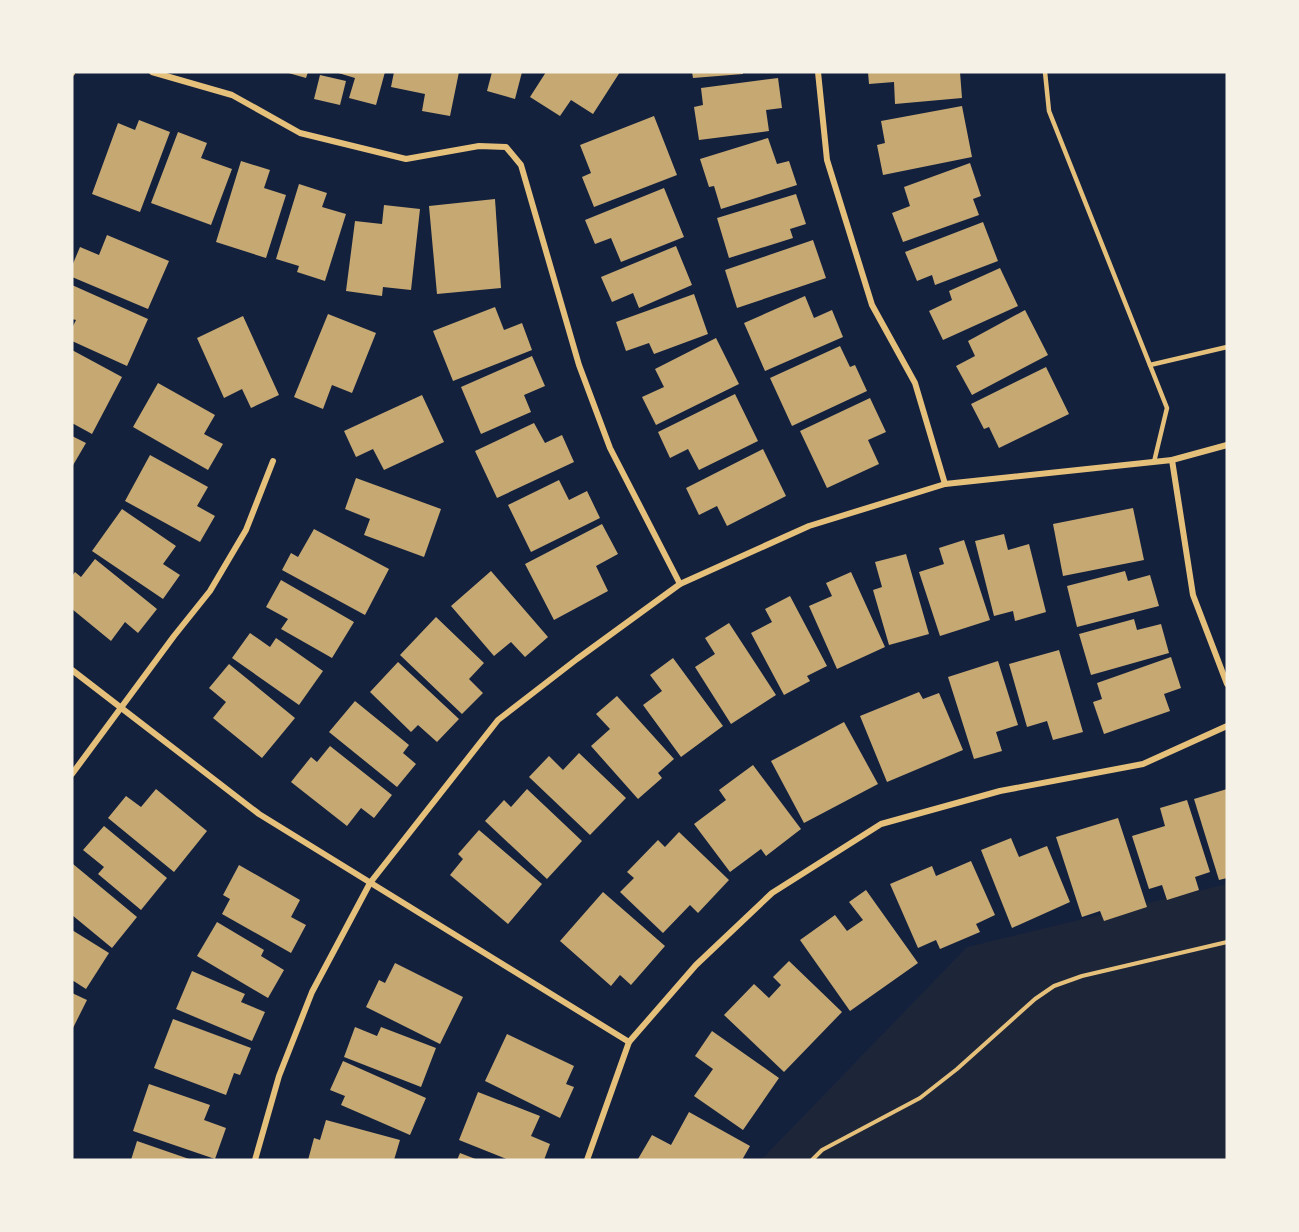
<svg xmlns="http://www.w3.org/2000/svg" width="1299" height="1232" font-family="'Fira Sans',sans-serif">
<style>
.green{fill:#1d2539}
.building{fill:#c6a872}
.lines{fill:none;stroke-linecap:round;stroke-linejoin:round}
.path{stroke:#e5c07b;stroke-width:4}
.service{stroke:#e5c07b;stroke-width:4.5}
.minor{stroke:#e5c07b;stroke-width:6}
</style>
<rect width="100%" height="100%" fill="#14213d"/>
<polygon class="green" points="1227,884 1227,1160 761,1160 967,947"/>
<g class="building">
<polygon points="285,72 308,72 306,78"/>
<polygon points="335,72 385,72 376,105 349,98 355,78"/>
<polygon points="394,72 459,72 450,116 422,111 425,94 391,87"/>
<polygon points="492,72 522,72 515,99 487,91"/>
<polygon points="546,72 620,72 593,114 571,100 560,116 530,97"/>
<polygon points="692,72 743,72 743,74 693,78"/>
<polygon points="868,72 960,72 962,98 895,104 894,82 869,84"/>
<polygon points="320,75 346,81 340,105 314,99"/>
<polygon points="778,78 782,108 766,110 769,131 699,140 694,107 703,105 701,88"/>
<polygon points="962,106 972,157 883,175 877,145 885,143 881,121"/>
<polygon points="654,116 677,175 594,207 582,177 591,173 580,145"/>
<polygon points="139,120 170,132 140,212 92,194 118,123 135,130"/>
<polygon points="178,132 207,143 201,158 232,169 211,225 151,203"/>
<polygon points="768,138 777,164 789,161 797,185 721,209 714,186 709,187 700,159"/>
<polygon points="241,161 270,170 264,188 286,195 266,258 216,242"/>
<polygon points="970,163 981,196 973,199 979,215 903,242 892,213 910,206 904,187"/>
<polygon points="299,184 327,193 322,207 346,214 325,281 297,272 299,266 276,259"/>
<polygon points="664,188 684,237 621,262 611,238 595,244 585,220"/>
<polygon points="796,194 806,224 790,229 793,238 729,258 717,218"/>
<polygon points="495,199 501,288 437,294 429,206"/>
<polygon points="384,205 420,209 411,290 383,287 382,296 346,291 355,221 382,224"/>
<polygon points="983,222 998,261 935,285 932,275 917,281 905,252"/>
<polygon points="107,235 169,261 148,309 72,277 72,266 80,247 99,255"/>
<polygon points="813,240 826,278 737,308 725,270"/>
<polygon points="676,246 692,285 639,308 633,293 612,302 601,277"/>
<polygon points="1000,268 1018,306 943,340 929,311 952,300 949,291"/>
<polygon points="72,285 148,319 127,366 72,341 72,328 76,320 72,319"/>
<polygon points="694,294 708,334 654,354 649,343 626,351 616,322"/>
<polygon points="805,296 814,318 832,310 843,337 765,371 744,323"/>
<polygon points="495,307 504,330 522,323 532,350 453,381 433,331"/>
<polygon points="1025,310 1048,355 972,395 956,366 975,356 968,341"/>
<polygon points="328,314 376,333 352,393 332,385 323,409 294,397"/>
<polygon points="243,316 279,395 251,408 242,389 224,398 197,338"/>
<polygon points="716,338 739,384 656,425 642,397 664,387 655,369"/>
<polygon points="840,346 850,367 855,365 867,391 792,426 770,378"/>
<polygon points="72,350 122,377 92,434 72,423"/>
<polygon points="532,356 545,386 524,395 531,412 481,434 461,387"/>
<polygon points="1046,367 1069,414 999,448 989,427 984,429 971,404"/>
<polygon points="158,383 215,415 204,434 223,444 208,470 133,427"/>
<polygon points="735,394 758,441 699,470 688,449 670,458 658,432"/>
<polygon points="422,395 444,442 384,470 373,449 356,457 344,431"/>
<polygon points="870,398 886,432 868,440 879,464 827,488 800,431"/>
<polygon points="534,423 545,443 562,435 574,462 497,498 475,451"/>
<polygon points="72,436 86,443 72,467"/>
<polygon points="763,449 786,496 727,526 717,506 699,515 686,488"/>
<polygon points="150,455 208,487 197,506 215,516 200,542 125,501"/>
<polygon points="356,478 441,509 424,557 364,535 370,519 345,509"/>
<polygon points="559,480 569,500 587,491 600,518 531,552 508,505"/>
<polygon points="1133,508 1144,560 1063,576 1053,524"/>
<polygon points="122,509 176,546 163,564 180,575 163,599 92,551"/>
<polygon points="602,524 618,554 596,566 608,591 554,620 525,564"/>
<polygon points="314,529 389,569 365,615 282,570 291,553 298,557"/>
<polygon points="1004,534 1008,550 1029,544 1046,612 1015,621 1013,611 994,616 975,541"/>
<polygon points="964,540 990,620 940,636 919,572 944,564 939,548"/>
<polygon points="906,554 929,634 889,645 873,590 882,587 875,562"/>
<polygon points="95,559 157,609 138,633 125,622 111,641 72,609 72,576 75,572 81,577"/>
<polygon points="491,571 548,637 525,657 511,642 494,656 451,606"/>
<polygon points="1125,571 1128,581 1150,575 1159,606 1077,627 1067,586"/>
<polygon points="851,572 885,647 837,669 809,606 832,596 826,583"/>
<polygon points="281,580 354,622 332,658 281,629 288,619 266,607"/>
<polygon points="790,596 827,666 807,676 810,681 784,695 751,633 772,622 765,609"/>
<polygon points="436,617 484,663 469,679 483,693 462,714 400,655"/>
<polygon points="1134,619 1137,630 1161,624 1169,653 1091,675 1079,634"/>
<polygon points="729,623 776,695 731,724 695,667 715,654 705,638"/>
<polygon points="250,633 270,647 276,638 323,671 299,705 232,658"/>
<polygon points="1059,650 1083,732 1053,740 1047,721 1027,727 1009,664"/>
<polygon points="1171,657 1181,688 1164,694 1170,711 1104,734 1093,702 1102,699 1097,683"/>
<polygon points="673,658 723,726 681,757 643,705 662,691 650,675"/>
<polygon points="998,661 1018,725 996,732 1002,751 974,759 948,677"/>
<polygon points="398,662 459,719 437,742 418,725 411,732 370,692"/>
<polygon points="229,664 295,718 262,758 213,718 226,702 209,688"/>
<polygon points="919,692 923,699 939,693 963,750 887,782 860,716"/>
<polygon points="617,696 674,759 658,773 662,778 638,799 591,746 610,729 596,714"/>
<polygon points="355,701 409,745 403,753 416,764 397,787 329,732"/>
<polygon points="844,722 878,784 804,823 771,761"/>
<polygon points="330,746 392,795 374,818 361,808 347,826 291,782 311,757 317,762"/>
<polygon points="579,753 626,798 590,835 529,777 549,756 563,770"/>
<polygon points="753,765 801,829 766,856 761,849 730,872 694,824 726,800 719,790"/>
<polygon points="156,789 207,831 174,872 108,818 126,796 141,807"/>
<polygon points="527,789 582,841 547,879 485,821 504,800 511,807"/>
<polygon points="1227,789 1227,878 1219,880 1194,799"/>
<polygon points="1187,800 1210,872 1195,877 1199,890 1167,900 1162,885 1149,889 1132,836 1165,826 1160,808"/>
<polygon points="1118,818 1147,907 1104,921 1100,911 1082,917 1056,837"/>
<polygon points="104,826 167,878 141,910 98,874 104,867 83,850"/>
<polygon points="479,830 542,884 508,924 450,875 463,859 458,854"/>
<polygon points="679,832 729,880 698,913 690,905 663,933 620,892 634,878 627,872 658,840 665,847"/>
<polygon points="1011,838 1019,857 1047,846 1070,902 1012,928 981,850"/>
<polygon points="971,861 995,915 976,924 980,932 940,949 936,940 918,948 890,884 932,866 936,876"/>
<polygon points="73,864 137,917 112,948 72,915"/>
<polygon points="239,865 300,900 291,917 306,925 291,953 222,914 230,899 223,895"/>
<polygon points="866,890 918,963 850,1011 800,940 835,915 847,931 863,920 849,902"/>
<polygon points="603,892 665,946 631,985 620,975 611,986 560,941"/>
<polygon points="217,922 264,950 261,956 284,970 268,998 197,956"/>
<polygon points="72,930 109,953 86,989 72,980"/>
<polygon points="789,961 842,1012 784,1072 724,1015 754,984 769,998 781,985 773,977"/>
<polygon points="395,963 463,997 440,1044 366,1007 379,980 385,983"/>
<polygon points="192,971 245,994 241,1002 265,1012 252,1041 176,1009"/>
<polygon points="72,993 87,1000 72,1030"/>
<polygon points="173,1019 251,1048 240,1075 234,1073 226,1095 154,1068"/>
<polygon points="355,1027 377,1036 381,1027 436,1048 421,1087 344,1057"/>
<polygon points="712,1031 779,1078 743,1130 694,1096 713,1069 695,1056"/>
<polygon points="507,1034 574,1066 566,1084 574,1087 560,1118 485,1081"/>
<polygon points="343,1061 426,1098 410,1135 341,1105 345,1096 330,1090"/>
<polygon points="149,1084 210,1105 204,1120 226,1128 215,1159 133,1131"/>
<polygon points="478,1092 540,1116 531,1136 550,1144 544,1160 509,1160 459,1140"/>
<polygon points="689,1112 750,1146 742,1160 638,1159 652,1135 671,1145"/>
<polygon points="326,1120 400,1140 394,1160 308,1160 314,1138 320,1140"/>
<polygon points="137,1141 192,1160 131,1160"/>
<polygon points="460,1153 478,1160 457,1160"/>
</g>
<g class="lines">
<polyline class="path" points="812,1160 822,1150 920,1098 957,1069 1035,999 1054,986 1082,976 1227,942"/>
<g class="service">
<polyline points="1045,72 1049,111 1167,408 1154,462"/>
<polyline points="1150,365 1227,347"/>
</g>
<g class="minor">
<polyline points="152,72 232,95 300,133 406,159 479,146 506,147 521,165 579,365 610,448 680,584"/>
<polyline points="818,72 827,160 872,305 915,383 945,484"/>
<polyline points="72,73 72,72"/>
<polyline points="1172,460 1193,595 1227,684"/>
<polyline points="72,670 259,814 629,1042"/>
<polyline points="72,774 174,636 210,591 246,530 273,461"/>
<polyline points="255,1160 279,1076 312,992 370,883 498,720 577,659 680,584 809,526 945,484 1172,460 1227,445"/>
<polyline points="587,1160 629,1042 696,965 772,893 881,824 1000,791 1143,764 1227,726"/>
</g>
</g>
<rect width="1299" height="1232" fill="none" stroke="#f6f1e7" stroke-width="147"/>
</svg>
